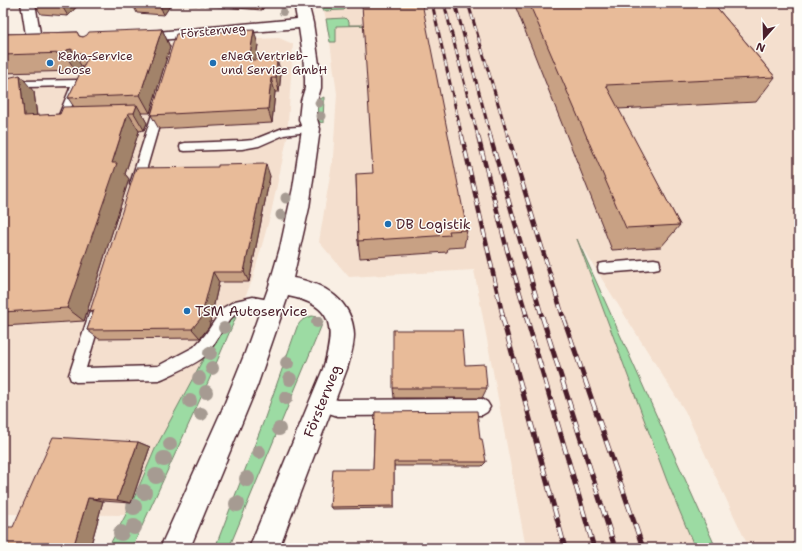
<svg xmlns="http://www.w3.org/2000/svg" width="802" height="551" font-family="'Shantell Sans',sans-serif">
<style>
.built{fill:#f4dfce}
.green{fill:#9cdba3;stroke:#737d67}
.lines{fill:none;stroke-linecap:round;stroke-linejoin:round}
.lane-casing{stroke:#4a1f2b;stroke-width:3}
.street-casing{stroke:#4a1f2b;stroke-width:3}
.lane{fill:#fdfcf7;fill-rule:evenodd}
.street{fill:#fdfcf7;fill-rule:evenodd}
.rail-far2-casing{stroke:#4a1f2b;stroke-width:3}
.rail-far1-casing{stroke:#4a1f2b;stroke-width:4.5}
.rail-casing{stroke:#4a1f2b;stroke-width:5}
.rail-far2{stroke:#fdfcf7;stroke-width:2;stroke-dasharray:6;stroke-linecap:butt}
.rail-far1{stroke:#fdfcf7;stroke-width:3;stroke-dasharray:8;stroke-linecap:butt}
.rail{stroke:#fdfcf7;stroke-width:3.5;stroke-dasharray:11;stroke-linecap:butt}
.tree{fill:#a69b92}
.wall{fill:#c8a184;stroke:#4a1f2b}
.shaded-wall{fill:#a2836b;stroke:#4a1f2b}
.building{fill:#e8bb99;stroke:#4a1f2b}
.poi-dot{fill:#1f6fb2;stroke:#fdfcf7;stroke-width:1.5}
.labels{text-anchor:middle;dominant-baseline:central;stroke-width:3;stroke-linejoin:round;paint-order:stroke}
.far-street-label{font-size:12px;fill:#4a1f2b;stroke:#fdfcf7}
.far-poi-label{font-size:12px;fill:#4a1f2b;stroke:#fdfcf7;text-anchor:start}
.poi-label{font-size:14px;fill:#4a1f2b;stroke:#fdfcf7;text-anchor:start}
.street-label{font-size:14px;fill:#4a1f2b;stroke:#fdfcf7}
</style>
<rect width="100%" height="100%" fill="#f9efe4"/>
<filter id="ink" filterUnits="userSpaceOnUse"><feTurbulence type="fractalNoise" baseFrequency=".025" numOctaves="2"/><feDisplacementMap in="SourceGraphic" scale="8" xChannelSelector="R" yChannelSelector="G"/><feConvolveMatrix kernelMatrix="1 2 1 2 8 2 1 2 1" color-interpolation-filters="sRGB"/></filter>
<g filter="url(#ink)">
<g class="built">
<polygon points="321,3 799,3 799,548 749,548 685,411 578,241 667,481 695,548 526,548 474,270 349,277 319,242 333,157 337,94 330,42 326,19"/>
<polygon points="279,38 293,44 287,139 271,213 252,281 236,317 232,317 226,324 201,363 155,449 131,505 125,515 3,514 3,48 201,42"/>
</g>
<g class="green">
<polygon points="321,3 335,3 335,5 348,5 348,6 344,10 323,11"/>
<polygon points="345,18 349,22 349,25 376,25 336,26 336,42 330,42 326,19"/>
<polygon points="324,97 323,123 313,120 314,102"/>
<polygon points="577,239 716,548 695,548 667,481"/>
<path d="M312 316 318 317 323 322 229 548H215L263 423 297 327C301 320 304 318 312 316Z"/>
<polygon points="233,317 236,317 209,380 132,548 108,548 131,505 155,449 201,363 226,324"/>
</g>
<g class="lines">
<defs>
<g id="lane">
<polygon points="77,80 82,83 69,112 76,120 71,123 67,122 59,115 71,86 26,87 3,91 3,85 26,81"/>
<polygon points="160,102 165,105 142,184 140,187 136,188 132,187 130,184 155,105"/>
<polygon points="311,126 316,129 315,131 284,135 259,146 242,149 185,151 181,150 180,147 181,144 185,143 242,141 253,140 283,128"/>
<polygon points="654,259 659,260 660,264 659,268 654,269 604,273 599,272 598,268 599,264 604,263"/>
<path d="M253 297 279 302 281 306 279 310C266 315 252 305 239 312 225 319 217 344 205 356 196 364 176 372 164 378L159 380 76 382 71 380 69 375 90 311 95 309 100 311 102 315 86 368 158 366 194 347 205 335 223 308 235 301Z"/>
<polygon points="321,396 338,400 482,399 487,402 490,407 487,412 482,415 338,416 316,409 313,404 316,399"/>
</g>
<g id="street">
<path d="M21 3H35L40 33 44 35 64 36 66 39 64 42C53 45 33 46 26 35Z"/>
<path d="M294 3H308L313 23 321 78V88L317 101V119L320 129 309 208 293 278C324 283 353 301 354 335 354 347 350 358 347 369L279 548H249L323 369C335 329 335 305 288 296L257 386 190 548H160L222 410 245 353 269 286 280 248 293 188 302 129 299 119 301 101 305 88V78L303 55 299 28 136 42 131 41 129 38 131 35 136 34 297 19Z"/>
</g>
</defs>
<use href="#lane" class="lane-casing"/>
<use href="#street" class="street-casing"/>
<use href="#lane" class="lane"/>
<use href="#street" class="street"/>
<defs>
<g id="rail-far2">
<polyline points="432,3 462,137"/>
<polyline points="444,3 478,137"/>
<polyline points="455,3 491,137"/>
<polyline points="468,3 508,137"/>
</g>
<g id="rail-far1">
<polyline points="462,136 503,317"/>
<polyline points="478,136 507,250 527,317"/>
<polyline points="490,136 542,317"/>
<polyline points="508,136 563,317"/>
</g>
<g id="rail">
<polyline points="502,316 565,548"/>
<polyline points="526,316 594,548"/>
<polyline points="542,316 615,548"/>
<polyline points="563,316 643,548"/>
</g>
</defs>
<use href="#rail-far2" class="rail-far2-casing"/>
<use href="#rail-far1" class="rail-far1-casing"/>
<use href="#rail" class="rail-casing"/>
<use href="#rail-far2" class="rail-far2"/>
<use href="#rail-far1" class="rail-far1"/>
<use href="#rail" class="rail"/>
</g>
<g class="tree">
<circle cx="283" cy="12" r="4"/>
<circle cx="319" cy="103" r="4.5"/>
<circle cx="321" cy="116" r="4.5"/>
<circle cx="286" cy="198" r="5.5"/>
<circle cx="281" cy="215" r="5.5"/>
<circle cx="317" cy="322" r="6"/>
<circle cx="224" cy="328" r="6"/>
<circle cx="210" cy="353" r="7"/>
<circle cx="287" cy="363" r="7"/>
<circle cx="212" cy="368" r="7"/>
<circle cx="199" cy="378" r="7"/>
<circle cx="290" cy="379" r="7"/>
<circle cx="206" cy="392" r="7"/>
<circle cx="286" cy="398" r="7"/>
<circle cx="190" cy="401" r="7"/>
<circle cx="201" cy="414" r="7"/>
<circle cx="279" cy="429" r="7"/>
<circle cx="170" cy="444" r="7"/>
<circle cx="259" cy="452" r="7"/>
<circle cx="164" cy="459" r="8"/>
<circle cx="156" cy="476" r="8"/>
<circle cx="247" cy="479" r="8"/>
<circle cx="144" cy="492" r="8"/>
<circle cx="237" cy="504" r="8"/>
<circle cx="134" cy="507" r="8"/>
<circle cx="134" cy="527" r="8"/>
<circle cx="121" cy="533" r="8"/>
</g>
<g class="wall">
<polygon points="34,3 80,3 68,16 41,14"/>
<polygon points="132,3 266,3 262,10 172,3 164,15 137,13"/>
<polygon points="514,3 713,3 775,77 756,102 618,109 680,225 661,247 612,250"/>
<polygon points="162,29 170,47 150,113 141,113 147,123 144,130 139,131 125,174 129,179 84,321 3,326 3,79 34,92 37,116 60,114 74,107 68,98 83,68 82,67 79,68 76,71 3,73 3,34 77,32 79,36 83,37"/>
<polygon points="258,45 255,60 281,73 279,92 275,92 272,123 159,129 151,115"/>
<polygon points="356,174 467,230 464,247 448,248 447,252 360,258 358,241"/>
<polygon points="270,176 249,282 219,282 209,327 200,338 99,339 87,330 93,313 90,311"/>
<polygon points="465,365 487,388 482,398 394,398 393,388"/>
<polygon points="375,412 480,439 486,462 482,466 394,466 394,508 333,509 330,507 373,469"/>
<polygon points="138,442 150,447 131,503 103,501 90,548 3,548 13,527"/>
</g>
<g class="shaded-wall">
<polygon points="60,3 80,3 68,16"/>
<polygon points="159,3 172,3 164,15"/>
<polygon points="260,3 266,3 262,10"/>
<polygon points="162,29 170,47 150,113 140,95"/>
<polygon points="254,30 258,45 253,75 249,60"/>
<polygon points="71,49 82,67 79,68 76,71 64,53 67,50"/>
<polygon points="277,59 281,73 279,92 276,78"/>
<polygon points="20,75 34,92 39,134 24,116"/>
<polygon points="271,78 275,92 272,123 268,109"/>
<polygon points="137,105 147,123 144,130 134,113"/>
<polygon points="128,113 139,131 125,174 129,179 84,321 67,308 112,163"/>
<polygon points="266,164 270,176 249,282 244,272"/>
<polygon points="213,272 219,282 209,327 200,338 192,329"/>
<polygon points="138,442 150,447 131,503 117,500"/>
<polygon points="88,498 103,501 90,548 73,548"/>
</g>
<g class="building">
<polygon points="405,3 422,3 467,230 449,231 450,235 358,241 356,174 373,173 362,5"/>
<polygon points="529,3 713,3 775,77 606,85 680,225 626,228"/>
<polygon points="162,29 140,95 68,98 87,59 78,60 81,53 77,53 71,49 67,50 64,53 3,55 3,34 77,32 79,36 83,37 87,35 89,32"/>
<polygon points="254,30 249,60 277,59 276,78 271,78 268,109 151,115 176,34"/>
<polygon points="20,75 24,116 60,114 63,107 137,105 134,113 128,113 112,163 117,163 67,308 3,312 3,79"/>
<polygon points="266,164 244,272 213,272 201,318 192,329 87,330 94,310 90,311 136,168 218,167 218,165"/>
<polygon points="393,330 462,330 465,365 485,364 487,388 393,388"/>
<polygon points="477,411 480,439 482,439 486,462 394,462 394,506 330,507 333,469 373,469 375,412"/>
<polygon points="53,437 138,442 117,500 88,498 73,548 3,548 3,527 13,527"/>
</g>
</g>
<g class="poi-dot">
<circle cx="50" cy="63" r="4"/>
<circle cx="213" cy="63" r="4"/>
<circle cx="388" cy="224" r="4"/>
<circle cx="187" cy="311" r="4"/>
</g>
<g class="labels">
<g class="far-street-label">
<text transform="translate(213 31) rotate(-5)">Försterweg</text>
</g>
<g class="far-poi-label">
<text x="58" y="56">Reha-Service<tspan x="58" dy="14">Loose</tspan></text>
<text x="221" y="56">eNeG Vertrieb-<tspan x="221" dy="14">und Service GmbH</tspan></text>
</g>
<g class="poi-label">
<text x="396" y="224">DB Logistik</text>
<text x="195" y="311">TSM Autoservice</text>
</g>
<g class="street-label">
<text transform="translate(322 401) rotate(-68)">Försterweg</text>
</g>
</g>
<rect width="802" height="551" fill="none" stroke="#fdfcf7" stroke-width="16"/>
<rect x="8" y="8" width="786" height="535" fill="none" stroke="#4a1f2b" stroke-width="1.5" filter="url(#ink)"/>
<g transform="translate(764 38) rotate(200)" stroke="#fdfcf7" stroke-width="3" paint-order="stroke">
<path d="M0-3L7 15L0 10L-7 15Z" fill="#4a1f2b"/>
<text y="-6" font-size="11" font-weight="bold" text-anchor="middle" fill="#4a1f2b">N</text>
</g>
</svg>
